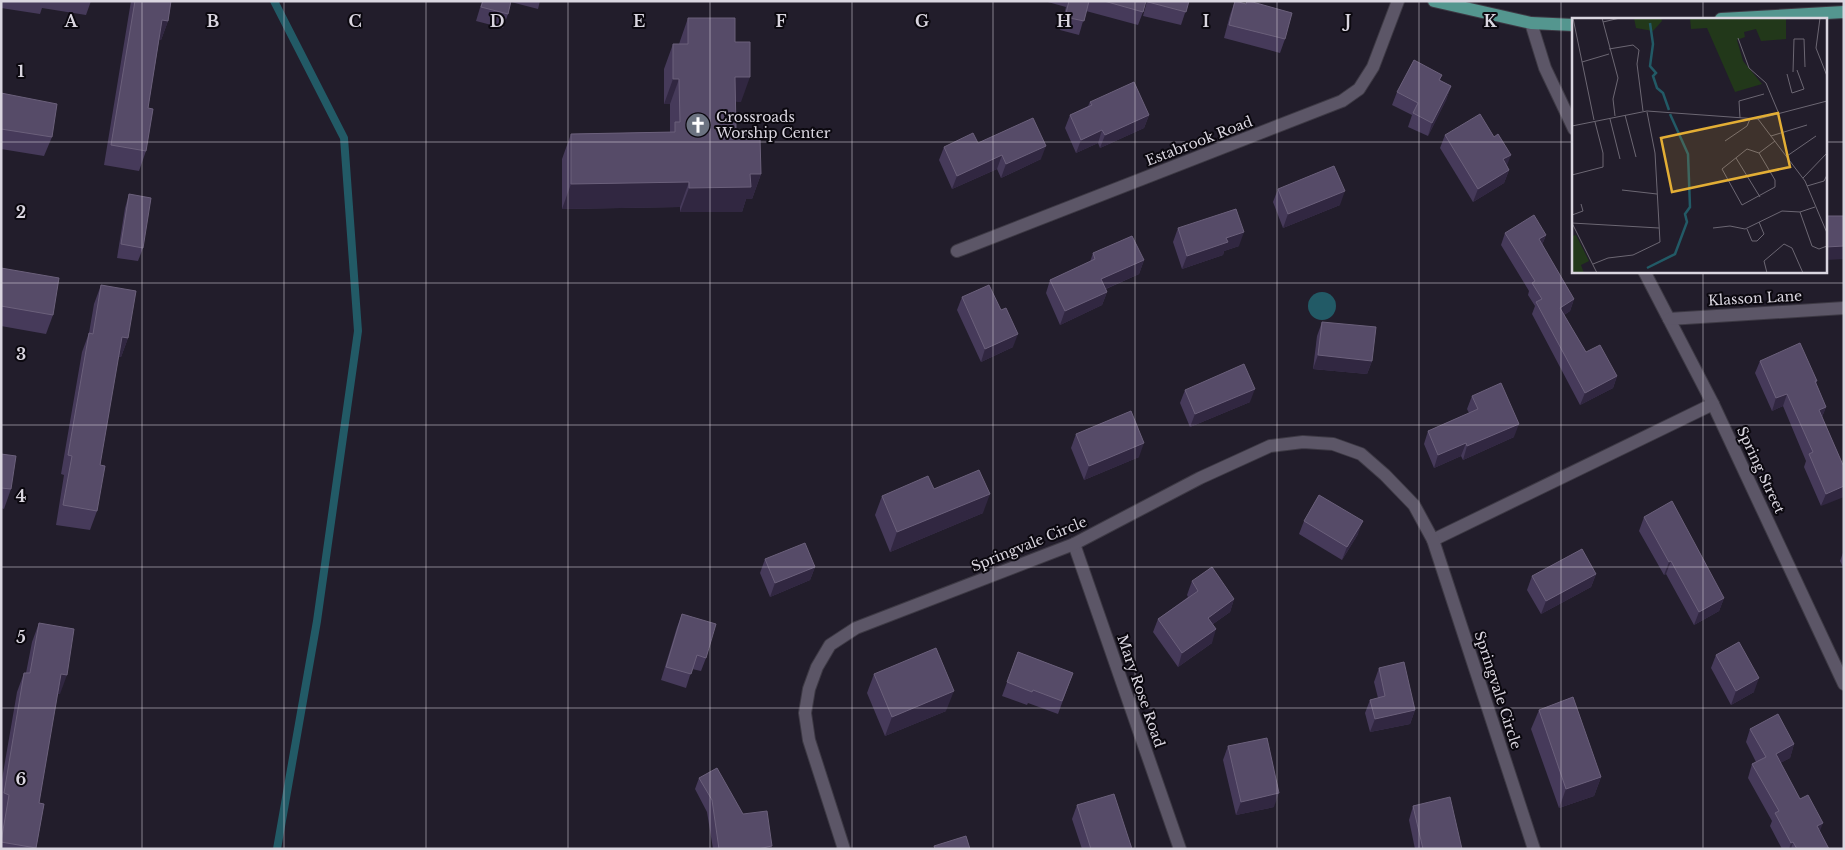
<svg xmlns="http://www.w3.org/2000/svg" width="1845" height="850" font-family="'Libre Baskerville',serif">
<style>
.water{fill:#225a66}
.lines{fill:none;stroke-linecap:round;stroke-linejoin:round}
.stream{stroke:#225a66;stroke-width:8}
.minor-casing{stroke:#3d3944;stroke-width:14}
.major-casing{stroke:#3d3944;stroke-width:14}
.minor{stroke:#5c5667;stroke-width:12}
.major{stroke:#54968f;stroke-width:12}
.wall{fill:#463a5a}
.shaded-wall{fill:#312741}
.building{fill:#564b68;stroke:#6b607b}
.grid{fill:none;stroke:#dad6e0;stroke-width:1;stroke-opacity:0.55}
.labels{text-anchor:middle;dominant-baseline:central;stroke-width:4;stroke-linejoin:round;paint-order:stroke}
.poi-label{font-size:14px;fill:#dad6e0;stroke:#0b080f;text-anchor:start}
.street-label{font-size:14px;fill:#dad6e0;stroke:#0b080f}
.inset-river{fill:none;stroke:#225a66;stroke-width:2.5}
.inset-road{fill:none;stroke:#6c6773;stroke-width:1}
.view{fill:#e3ae35;fill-opacity:0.15;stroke:#e3ae35;stroke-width:2.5}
.inset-edge{fill:none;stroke:#dad6e0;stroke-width:2.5}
.grid-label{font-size:16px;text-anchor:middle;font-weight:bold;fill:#dad6e0;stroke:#0b080f;stroke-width:4;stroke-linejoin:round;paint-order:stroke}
</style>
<rect width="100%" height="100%" fill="#221d2b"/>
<circle class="water" cx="1322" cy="306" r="14"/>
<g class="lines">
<polyline class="stream" points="274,1 344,138 358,331 317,621 277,849"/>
<defs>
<g id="minor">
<polyline points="1531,23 1545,68 1574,129"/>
<polyline points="957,251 1342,101 1359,89 1373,67 1398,1"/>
<polyline points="1644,271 1713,404 1844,684"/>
<polyline points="1669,319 1844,308"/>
<polyline points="1433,540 1713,404"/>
<polyline points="1074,544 1180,849"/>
<polyline points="844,849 809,740 805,713 809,689 817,667 830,645 856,628 1074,544 1200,478 1270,446 1303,442 1333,444 1361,454 1385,475 1414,505 1433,540 1534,849"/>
</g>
<g id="major">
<polyline points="1434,1 1531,23 1574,25"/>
<polyline points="1721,19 1844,12"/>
</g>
</defs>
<use href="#minor" class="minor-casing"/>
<use href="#major" class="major-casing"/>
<use href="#minor" class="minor"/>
<use href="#major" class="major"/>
</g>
<g class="wall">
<polygon points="1,1 91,1 86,15 42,8 40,14 1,8"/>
<polygon points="131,1 171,1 168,21 161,40 159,40 148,108 146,151 139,171 104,165"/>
<polygon points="482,1 540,1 538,9 511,2 508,14 503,28 476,21"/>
<polygon points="1044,1 1146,1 1143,12 1138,25 1086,11 1079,35 1060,30 1066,7"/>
<polygon points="1147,1 1189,1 1181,25 1143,16"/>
<polygon points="1235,1 1285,39 1280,53 1224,38 1230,15"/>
<polygon points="688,18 735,42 741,102 736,101 736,130 747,138 761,174 752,199 746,199 742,212 680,212 680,207 562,209 562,159 571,134 670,132 670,104 664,104 664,69 673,44 679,44"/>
<polygon points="1442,75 1440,80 1451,86 1446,100 1428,136 1408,127 1412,115 1392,105 1397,92"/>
<polygon points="1,93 52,137 44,156 1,149"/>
<polygon points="1090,102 1149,115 1144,128 1100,148 1098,143 1076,153 1065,128 1070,115 1088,106"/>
<polygon points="1445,135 1507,165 1509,170 1504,183 1473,202 1440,148"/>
<polygon points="978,143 1041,159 1001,178 997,169 952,189 939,160 944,147"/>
<polygon points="1278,189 1340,205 1283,228 1273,202"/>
<polygon points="129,194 143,248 138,261 117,258 125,208"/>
<polygon points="1178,228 1239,246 1224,251 1223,255 1182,269 1173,242"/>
<polygon points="1505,233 1546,235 1542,245 1574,299 1570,311 1564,315 1586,352 1617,376 1613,388 1580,405 1532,314 1535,306 1528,295 1529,291 1501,245"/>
<polygon points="1093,253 1144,260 1139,274 1106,289 1107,292 1102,305 1060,325 1046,293 1050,280 1090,262"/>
<polygon points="1,268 53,315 46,334 1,326"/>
<polygon points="101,285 128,338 121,357 118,357 100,465 97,511 90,530 56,525 64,475 61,474 82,352 89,333 94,304"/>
<polygon points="962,297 1001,310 1013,347 981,362 957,310"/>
<polygon points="1322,322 1372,361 1367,374 1313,369 1317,336"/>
<polygon points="1760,361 1817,381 1816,383 1826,407 1822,417 1843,465 1821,506 1804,467 1806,461 1783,406 1772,411 1755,373"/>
<polygon points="1185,390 1250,402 1190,427 1180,403"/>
<polygon points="1472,396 1514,437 1463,460 1461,456 1434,468 1424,444 1428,431 1469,413 1467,409"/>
<polygon points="1076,434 1139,457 1084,480 1071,448"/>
<polygon points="1,454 11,489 4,509 1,508"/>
<polygon points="934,489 983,513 890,552 875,515 882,496"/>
<polygon points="1644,517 1724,598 1719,611 1694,625 1666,574 1664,575 1639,531"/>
<polygon points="1304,521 1358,534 1342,560 1299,534"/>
<polygon points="1844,550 1844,569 1840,561"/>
<polygon points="765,559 815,567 810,580 770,597 760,573"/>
<polygon points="1596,574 1591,587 1541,614 1527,590 1532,576"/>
<polygon points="1192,581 1234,599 1230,612 1213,624 1212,643 1178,667 1153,632 1158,619 1188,597 1187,595"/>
<polygon points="682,614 706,658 701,671 692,669 686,688 661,680 677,627"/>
<polygon points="39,623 60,694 57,694 39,803 44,804 36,849 1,849 1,820 2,814 1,814 1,785 17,692 24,673 26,673 32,642"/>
<polygon points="1018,652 1073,673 1058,714 1028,703 1027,705 1002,696"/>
<polygon points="1716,655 1754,692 1731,705 1711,668"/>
<polygon points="1379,668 1415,710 1410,724 1370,732 1365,713 1370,700 1378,698 1374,682"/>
<polygon points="874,674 946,711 885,736 867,693"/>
<polygon points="1539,710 1601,777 1594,796 1559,808 1531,729"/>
<polygon points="1750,729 1794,744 1790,758 1780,763 1800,799 1829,849 1782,849 1770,826 1772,821 1748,778 1752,764 1756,762 1746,742"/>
<polygon points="1228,746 1274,807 1236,815 1223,760"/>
<polygon points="699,778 743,814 772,846 771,849 713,849 707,812 695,789"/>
<polygon points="1077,805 1132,849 1082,849 1072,819"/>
<polygon points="1413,806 1462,849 1415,849 1409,820"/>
</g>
<g class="shaded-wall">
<polygon points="162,20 168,21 161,40 155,40"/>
<polygon points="735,77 750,77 741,102 726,101"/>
<polygon points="673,79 679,79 670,104 664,104"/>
<polygon points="1451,86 1446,100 1428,136 1432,123"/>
<polygon points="1149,115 1144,128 1100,148 1105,135"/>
<polygon points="1102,130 1098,143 1076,153 1081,140"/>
<polygon points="1046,146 1041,159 1001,178 1006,164"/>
<polygon points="1002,155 997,169 952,189 957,176"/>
<polygon points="1511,155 1506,168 1503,159"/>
<polygon points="1509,170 1504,183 1473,202 1478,189"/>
<polygon points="750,174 761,174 752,199 746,199 742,212 680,212 689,188"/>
<polygon points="689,182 680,207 562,209 571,184"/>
<polygon points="1345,191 1340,205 1283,228 1288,214"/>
<polygon points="1244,232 1239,246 1224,251 1223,255 1182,269 1187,256 1226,238"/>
<polygon points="1546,235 1541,247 1539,239"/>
<polygon points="1844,246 1844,259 1826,260 1826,247"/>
<polygon points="1144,260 1139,274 1096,293 1101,279"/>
<polygon points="1107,292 1102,305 1060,325 1065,311"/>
<polygon points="1574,299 1570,311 1555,320 1560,308"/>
<polygon points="1018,334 1013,347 981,362 985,349"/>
<polygon points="122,337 128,338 121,357 115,356"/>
<polygon points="1318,355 1372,361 1367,374 1313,369"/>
<polygon points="1617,376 1613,388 1580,405 1585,393"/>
<polygon points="1255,389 1250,402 1190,427 1195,414"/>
<polygon points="1787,394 1783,406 1772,411 1776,398"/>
<polygon points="1826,407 1821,419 1819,410"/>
<polygon points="1519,424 1514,437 1463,460 1467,446"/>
<polygon points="1144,443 1139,457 1084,480 1089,466"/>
<polygon points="1466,443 1461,456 1434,468 1438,455"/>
<polygon points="1844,486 1844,497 1821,506 1826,494"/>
<polygon points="990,494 983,513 890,552 897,532"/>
<polygon points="1363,521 1358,534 1342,560 1347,547"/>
<polygon points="1671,561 1666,574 1664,575 1669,562"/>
<polygon points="815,567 810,580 770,597 775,583"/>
<polygon points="1596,574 1591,587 1541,614 1546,601"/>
<polygon points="1724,598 1719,611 1694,625 1699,612"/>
<polygon points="1234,599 1230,612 1203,631 1208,618"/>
<polygon points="1216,629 1212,643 1178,667 1182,653"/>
<polygon points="61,674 67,675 60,694 54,693"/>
<polygon points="1759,678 1754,692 1731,705 1736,691"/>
<polygon points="954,691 946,711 885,736 892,717"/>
<polygon points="1415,710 1410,724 1370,732 1375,719"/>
<polygon points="1794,744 1790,758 1771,768 1776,754"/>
<polygon points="1601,777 1594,796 1559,808 1566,789"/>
<polygon points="1279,793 1274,807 1236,815 1241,802"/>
<polygon points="1823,823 1818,836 1817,826"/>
<polygon points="1793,842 1791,849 1789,849 1791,843"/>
<polygon points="772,846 771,849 758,849"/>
</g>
<g class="building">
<polygon points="135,1 171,1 168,21 162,20 148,108 153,109 146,151 111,145"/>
<polygon points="483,1 511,1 508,14 481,7"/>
<polygon points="1069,1 1089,1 1084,21 1065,17"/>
<polygon points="1104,1 1146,1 1143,12"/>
<polygon points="1148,1 1189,1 1186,12 1148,2"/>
<polygon points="1235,1 1246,4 1247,1 1249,1 1292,13 1285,39 1229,25"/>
<polygon points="688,18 735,18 735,42 750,42 750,77 735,77 736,130 747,130 747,138 760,138 761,174 750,174 751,187 689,188 689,182 571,184 571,134 675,132 675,122 680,122 679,79 673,79 673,44 688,44"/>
<polygon points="1414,60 1442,75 1439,80 1451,86 1432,123 1413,113 1418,103 1397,92"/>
<polygon points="1134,82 1149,115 1105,135 1102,130 1081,140 1070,115 1092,105 1090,102"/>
<polygon points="1,93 57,104 52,137 1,129"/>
<polygon points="1480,114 1494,137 1498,134 1511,155 1503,159 1509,170 1478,189 1445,135"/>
<polygon points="1033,118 1046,146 1006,164 1002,155 957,176 944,147 973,133 978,143"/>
<polygon points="1334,166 1345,191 1288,214 1278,189"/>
<polygon points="129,194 151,198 143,248 121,244"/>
<polygon points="1236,209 1244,232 1226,238 1228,242 1187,256 1178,228"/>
<polygon points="1534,215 1546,235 1539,239 1574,299 1560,308 1586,352 1600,345 1617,376 1585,393 1536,302 1542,299 1532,283 1535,281 1505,233"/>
<polygon points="1826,216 1844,216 1844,246 1826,247"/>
<polygon points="1132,236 1144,260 1101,279 1107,292 1065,311 1050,280 1095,259 1093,253"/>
<polygon points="1,268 59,278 53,315 1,306"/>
<polygon points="101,285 136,291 128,338 122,337 100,465 105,466 97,511 63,505 72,456 68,455 89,333 93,334"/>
<polygon points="989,285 1001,310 1006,308 1018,334 985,349 962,297"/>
<polygon points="1322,322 1376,327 1372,361 1318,355"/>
<polygon points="1800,343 1817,381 1815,381 1826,407 1819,410 1843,465 1844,464 1844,486 1826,494 1809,454 1813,452 1787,394 1776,398 1760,361"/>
<polygon points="1244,364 1255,389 1195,414 1185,390"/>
<polygon points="1501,383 1519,424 1467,446 1466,443 1438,455 1428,431 1478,409 1472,396"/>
<polygon points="1131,411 1144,443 1089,466 1076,434"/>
<polygon points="1,454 16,456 11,489 1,488"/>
<polygon points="979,470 990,494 897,532 882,496 928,476 934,489"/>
<polygon points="1319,495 1363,521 1347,547 1304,521"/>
<polygon points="1672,501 1724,598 1699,612 1671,561 1669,562 1644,517"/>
<polygon points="805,543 815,567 775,583 765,559"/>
<polygon points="1582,549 1596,574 1546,601 1532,576"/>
<polygon points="1212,567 1234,599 1208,618 1216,629 1182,653 1158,619 1198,591 1192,581"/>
<polygon points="682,614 716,624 706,658 697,655 691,674 666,667"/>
<polygon points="39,623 74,629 67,675 61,674 39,803 44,804 36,848 1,842 9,795 4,793 24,673 30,673"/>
<polygon points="1739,642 1759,678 1736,691 1716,655"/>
<polygon points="936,648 954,691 892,717 874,674"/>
<polygon points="1018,652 1073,673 1062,701 1033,690 1032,692 1007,682"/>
<polygon points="1404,662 1415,710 1375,719 1370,700 1385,696 1379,668"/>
<polygon points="1573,697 1601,777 1566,789 1539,710"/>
<polygon points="1778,714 1794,744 1776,754 1800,799 1808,795 1823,823 1817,826 1829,849 1797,849 1793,842 1791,843 1775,813 1779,811 1752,764 1766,757 1750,729"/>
<polygon points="1267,738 1279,793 1241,802 1228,746"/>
<polygon points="717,768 743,814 767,811 772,846 758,849 719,849 712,800 699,778"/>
<polygon points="1114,794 1132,849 1091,849 1077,805"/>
<polygon points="1450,797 1462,849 1423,849 1413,806"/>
<polygon points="966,836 970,849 935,849 934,846"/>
</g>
<path class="grid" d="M142 1V849M284 1V849M426 1V849M568 1V849M710 1V849M852 1V849M993 1V849M1135 1V849M1277 1V849M1419 1V849M1561 1V849M1703 1V19M1 142H1574M1826 142H1844M1703 271V849M1 283H1844M1 425H1844M1 567H1844M1 708H1844"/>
<defs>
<symbol id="church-disc" viewBox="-11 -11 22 22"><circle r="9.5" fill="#6b7280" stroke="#0b080f"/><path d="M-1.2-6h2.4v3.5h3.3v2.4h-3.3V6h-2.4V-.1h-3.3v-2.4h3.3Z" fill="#fff"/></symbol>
</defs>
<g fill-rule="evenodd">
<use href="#church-disc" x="684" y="111" width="28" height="28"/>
</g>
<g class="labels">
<g class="poi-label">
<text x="716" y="117">Crossroads<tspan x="716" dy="16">Worship Center</tspan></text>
</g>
<g class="street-label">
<text transform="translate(1199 141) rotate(-21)">Estabrook Road</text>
<text transform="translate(1755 298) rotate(-3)">Klasson Lane</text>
<text transform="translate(1761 470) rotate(65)">Spring Street</text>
<text transform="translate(1029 544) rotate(-22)">Springvale Circle</text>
<text transform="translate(1498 690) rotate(72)">Springvale Circle</text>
<text transform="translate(1141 691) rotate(71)">Mary Rose Road</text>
</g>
</g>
<g transform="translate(1572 18)">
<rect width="255" height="255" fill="#221d2b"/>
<path d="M62 0H89L90 3 81 13 64 10ZM118 0H214V21L189 23 184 11 172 14 173 19 165 22 171 43 190 66 163 74 135 10 119 11ZM4 217 17 243 9 247 12 255H0V218Z" fill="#22381a"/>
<path class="inset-river" d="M78 5 81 26 78 48 84 55 81 58 85 70 91 75 97 92M75 250 103 236 115 204 113 196 118 189 116 136 98 96"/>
<path class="inset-road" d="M1 0 22 102M30 0 46 60 41 81 43 98M248 0 244 30 255 58M31 4 48 0M166 20 177 50 194 65 207 96M37 31 61 27 67 32 65 46 71 93M10 44 37 36M221 54 222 21H232L233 49M215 56 220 75 232 71 225 52M53 97 64 139M168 100 167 83 192 76M38 101 48 141M186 101 233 163 255 215M0 108 75 93 186 101 255 83M199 118 235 107M153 123 175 108 178 101M187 135 175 131 150 151 170 187 203 169V162L187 135 203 123M215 138 244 118M164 140 188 179M0 157 31 149V135L23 104M231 160 255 135M235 168 252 163 255 157M50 172 85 176M228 194 240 228 247 231 255 228M0 197 11 193 9 186M0 205 87 210M0 205 25 255M141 210 158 208 173 211 210 193 228 194 243 189M175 211 180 223H185L192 216 187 204M21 246 36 240 61 237 88 224 83 135 75 94M195 255 192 243 212 226 220 230 231 255"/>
<path class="view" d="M206 95 218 149 100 174 89 120Z"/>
<rect width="255" height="255" class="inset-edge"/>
</g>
<g class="grid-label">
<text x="71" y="27">A</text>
<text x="213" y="27">B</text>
<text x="355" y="27">C</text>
<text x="497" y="27">D</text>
<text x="639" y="27">E</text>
<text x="781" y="27">F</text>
<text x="922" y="27">G</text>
<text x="1064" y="27">H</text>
<text x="1206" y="27">I</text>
<text x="1348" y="27">J</text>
<text x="1490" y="27">K</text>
<text x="21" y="77">1</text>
<text x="21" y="218">2</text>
<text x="21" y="360">3</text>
<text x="21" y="502">4</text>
<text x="21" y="643">5</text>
<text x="21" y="785">6</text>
</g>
<rect width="1845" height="850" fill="none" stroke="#dad6e0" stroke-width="5"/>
</svg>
